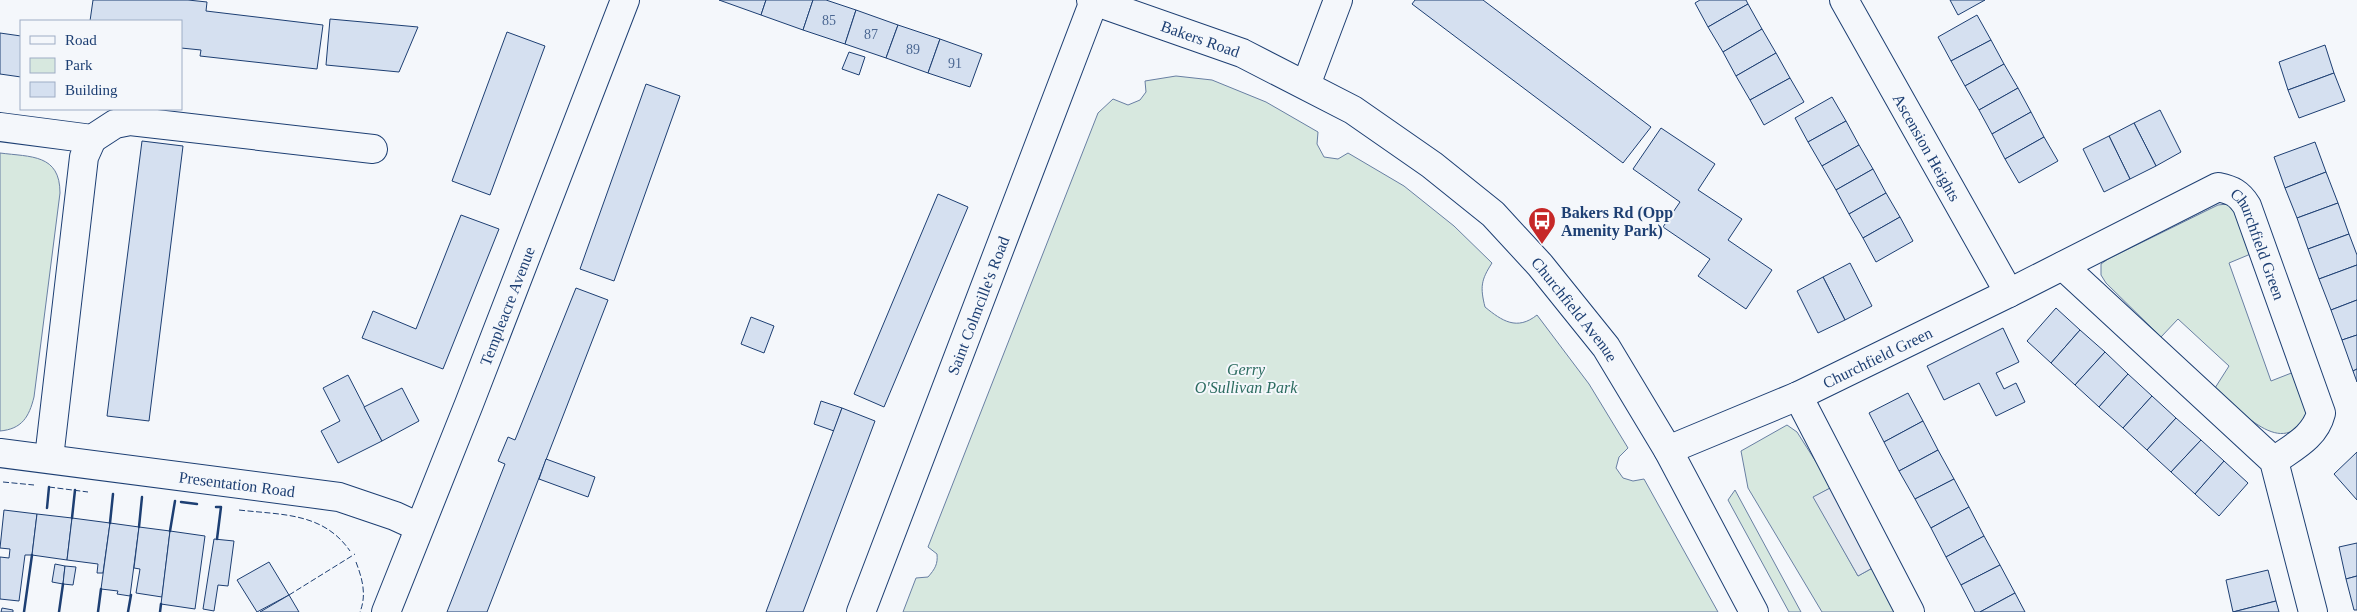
<svg xmlns="http://www.w3.org/2000/svg" width="2357" height="612" font-family="Georgia,serif">
<style>
.green{fill:#d7e8df;stroke:#687fa3}
.parking{fill:#e3e8f0;stroke:#687fa3}
.building{fill:#d5e0f0;stroke:#1d3f73}
.lines{fill:none;stroke-linecap:round;stroke-linejoin:round}
.minor-casing{stroke:#1d3f73;stroke-width:30}
.minor{stroke:#f4f7fb;stroke-width:28}
.fence{stroke:#1d3f73;stroke-width:1;stroke-dasharray:6 2.5;stroke-linecap:butt}
.wall{stroke:#1d3f73;stroke-width:2.5}
.labels{text-anchor:middle;dominant-baseline:central;stroke-width:4;stroke-linejoin:round;paint-order:stroke}
.number-label{font-size:14px;fill:#4b6792}
.street-label{font-size:16px;fill:#1d3f73;stroke:#f4f7fb}
.poi-label{font-size:16px;font-weight:bold;fill:#1d3f73;stroke:#f4f7fb;text-anchor:start}
.park-label{font-size:16px;font-style:italic;fill:#2c6c60;stroke:#f4f7fb}
</style>
<rect width="100%" height="100%" fill="#f4f7fb"/>
<g class="green">
<path d="M1176 76 1212 80 1266 102 1318 132 1317 144 1324 157 1338 159 1348 153 1404 186 1454 226 1492 263C1481 280 1480 287 1485 307 1502 321 1517 331 1537 315L1589 384 1628 448 1619 457 1616 468 1623 478 1633 481 1644 479 1718 612H903L916 578 928 577C935 569 938 564 937 554L928 547 1098 113 1113 99 1128 105 1140 100 1146 92 1145 81Z"/>
<path d="M0 153C31 157 60 154 60 193L34 397C29 417 22 429 0 431Z"/>
<path d="M2227 204 2233 207 2253 253 2229 263 2271 381 2294 372 2307 412C2285 464 2238 408 2215 388L2229 366 2178 319 2161 337 2106 283 2101 275V264L2108 259 2218 205Z"/>
<polygon points="1787,425 1797,432 1832,487 1814,497 1858,576 1876,566 1900,612 1822,612 1748,488 1741,451"/>
<polygon points="1735,490 1801,612 1789,612 1728,500"/>
</g>
<polygon class="parking" points="1832,487 1876,566 1858,576 1813,497"/>
<g class="building">
<polygon points="93,0 188,0 207,2 206,11 323,25 317,69 200,56 201,50 181,48 181,21 90,21"/>
<polygon points="719,0 766,0 761,15"/>
<polygon points="766,0 813,0 803,30 761,15"/>
<polygon points="813,0 826,0 856,10 845,44 803,30"/>
<polygon points="1415,0 1483,0 1651,127 1623,163 1412,4"/>
<polygon points="1700,0 1746,0 1748,4 1708,27 1695,3"/>
<polygon points="1950,0 1985,0 1958,15"/>
<polygon points="1748,4 1762,29 1723,52 1708,27"/>
<polygon points="856,10 898,25 886,58 845,44"/>
<polygon points="1977,15 1991,40 1951,61 1938,37"/>
<polygon points="330,19 418,27 399,72 326,65"/>
<polygon points="898,25 940,39 928,73 886,58"/>
<polygon points="1762,29 1776,53 1736,76 1723,52"/>
<polygon points="507,32 545,46 490,195 452,181"/>
<polygon points="0,33 21,36 21,77 0,74"/>
<polygon points="940,39 982,54 970,87 928,73"/>
<polygon points="1991,40 2004,64 1965,86 1951,61"/>
<polygon points="2325,45 2334,73 2288,90 2279,62"/>
<polygon points="849,52 865,57 859,75 842,69"/>
<polygon points="1776,53 1790,78 1750,100 1736,76"/>
<polygon points="2004,64 2018,88 1979,110 1965,86"/>
<polygon points="2334,73 2345,101 2299,118 2288,90"/>
<polygon points="1790,78 1804,102 1764,125 1750,100"/>
<polygon points="646,84 680,96 614,281 580,269"/>
<polygon points="2018,88 2031,112 1992,134 1979,110"/>
<polygon points="1832,97 1846,121 1808,142 1795,118"/>
<polygon points="2160,110 2181,152 2156,166 2134,123"/>
<polygon points="2031,112 2044,137 2005,159 1992,134"/>
<polygon points="1846,121 1859,145 1822,166 1808,142"/>
<polygon points="2134,123 2156,166 2130,179 2109,136"/>
<polygon points="1661,128 1715,164 1698,190 1742,219 1728,240 1772,270 1746,309 1698,276 1710,259 1663,227 1680,202 1633,169"/>
<polygon points="2109,136 2130,179 2104,192 2083,149"/>
<polygon points="2044,137 2058,161 2019,183 2005,159"/>
<polygon points="142,141 183,146 149,421 107,416"/>
<polygon points="2315,142 2326,172 2285,188 2274,157"/>
<polygon points="1859,145 1873,169 1836,190 1822,166"/>
<polygon points="1873,169 1886,193 1849,214 1836,190"/>
<polygon points="2326,172 2338,203 2297,218 2285,188"/>
<polygon points="1886,193 1900,217 1863,238 1849,214"/>
<polygon points="938,194 968,207 884,407 854,394"/>
<polygon points="2338,203 2349,234 2308,249 2297,218"/>
<polygon points="461,215 499,229 443,369 362,338 373,311 416,329"/>
<polygon points="1900,217 1913,241 1876,262 1863,238"/>
<polygon points="2349,234 2357,255 2357,265 2319,279 2308,249"/>
<polygon points="1850,263 1872,306 1845,320 1823,277"/>
<polygon points="2357,265 2357,300 2331,310 2319,279"/>
<polygon points="1823,277 1845,320 1818,333 1797,291"/>
<polygon points="576,288 608,300 487,612 447,612 505,464 498,461 508,437 515,440"/>
<polygon points="2357,300 2357,335 2342,340 2331,310"/>
<polygon points="2056,308 2080,330 2051,363 2027,341"/>
<polygon points="751,317 774,326 764,353 741,344"/>
<polygon points="2003,328 2019,362 1996,373 2004,389 2016,383 2025,402 1996,416 1979,383 1944,400 1927,366"/>
<polygon points="2080,330 2105,352 2075,385 2051,363"/>
<polygon points="2357,335 2357,369 2353,371 2342,340"/>
<polygon points="2105,352 2128,374 2099,407 2075,385"/>
<polygon points="2357,369 2357,382 2353,371"/>
<polygon points="2128,374 2152,396 2123,428 2099,407"/>
<polygon points="348,375 382,441 338,463 321,431 340,421 323,388"/>
<polygon points="402,388 419,421 382,441 364,407"/>
<polygon points="1908,393 1923,421 1884,442 1869,413"/>
<polygon points="2152,396 2176,418 2147,450 2123,428"/>
<polygon points="821,401 842,408 834,431 814,424"/>
<polygon points="842,408 875,421 803,612 766,612"/>
<polygon points="2176,418 2201,440 2171,472 2147,450"/>
<polygon points="1923,421 1938,450 1899,471 1884,442"/>
<polygon points="2201,440 2224,461 2195,494 2171,472"/>
<polygon points="1938,450 1954,479 1915,499 1899,471"/>
<polygon points="2357,452 2357,500 2334,474"/>
<polygon points="546,459 595,477 588,497 539,479"/>
<polygon points="2224,461 2248,483 2219,516 2195,494"/>
<polygon points="1954,479 1969,507 1931,528 1915,499"/>
<polygon points="1969,507 1984,536 1946,557 1931,528"/>
<polygon points="4,510 37,514 32,555 25,555 19,601 0,599 0,557 9,558 10,549 0,548"/>
<polygon points="37,514 72,518 67,560 32,555"/>
<polygon points="72,518 110,523 103,573 97,573 98,564 67,560"/>
<polygon points="110,523 139,527 130,596 117,594 118,591 101,589"/>
<polygon points="139,527 170,531 162,597 136,593 140,569 134,568"/>
<polygon points="170,531 205,536 195,609 161,604"/>
<polygon points="1984,536 2000,565 1961,585 1946,557"/>
<polygon points="214,539 234,541 228,586 218,585 214,611 203,609"/>
<polygon points="2357,543 2357,576 2346,579 2339,547"/>
<polygon points="269,562 289,595 257,612 237,580"/>
<polygon points="55,564 65,566 63,584 52,582"/>
<polygon points="2000,565 2015,593 1980,612 1975,612 1961,585"/>
<polygon points="65,566 76,567 73,585 63,584"/>
<polygon points="2268,570 2276,601 2233,612 2226,580"/>
<polygon points="2357,576 2357,610 2354,610 2346,579"/>
<polygon points="2015,593 2025,612 1980,612"/>
<polygon points="289,595 299,612 260,612"/>
<polygon points="2276,601 2279,612 2233,612"/>
<polygon points="2,608 13,610 13,612 1,612"/>
</g>
<g class="lines">
<defs>
<g id="minor">
<path id="s1" d="M1091 0 1242 53 1353 110 1432 165 1493 214 1540 265 1606 347 1668 450 1754 612"/>
<path id="s2" d="M1844 0 2009 293"/>
<polyline points="1306,85 1338,0"/>
<polyline points="0,127 92,139 115,124 130,121 373,149"/>
<polyline points="2063,266 2274,461 2313,612"/>
<polyline points="1798,396 1910,612"/>
<path id="s3" d="M1668 450 1798 396 2009 293 2218 187C2232 190 2239 193 2247 206L2321 413C2315 437 2293 447 2274 461"/>
<path id="s4" d="M0 453 339 497 395 516 419 527"/>
<polyline points="49,458 84,157 92,139"/>
<path id="s5" d="M386 612 469 404 625 0"/>
<path id="s6" d="M861 612 1094 1"/>
</g>
</defs>
<use href="#minor" class="minor-casing"/>
<use href="#minor" class="minor"/>
<g class="fence">
<polyline points="3,482 34,485"/>
<polyline points="49,487 88,492"/>
<path d="M239 510C281 515 323 512 350 551"/>
<path d="M356 562C362 578 367 594 360 612"/>
<polyline points="289,595 355,554"/>
</g>
<g class="wall">
<polyline points="181,502 197,504"/>
<polyline points="216,507 221,507 217,539"/>
<polyline points="47,508 49,487"/>
<polyline points="72,518 75,490"/>
<polyline points="110,523 113,494"/>
<polyline points="139,527 142,497"/>
<polyline points="170,531 175,501"/>
<polyline points="24,612 32,555"/>
<polyline points="59,612 63,584"/>
<polyline points="98,612 101,589"/>
<polyline points="128,612 131,595"/>
<polyline points="160,612 161,604"/>
</g>
</g>
<defs>
<symbol id="bus-pin" viewBox="-11 -11 22 30"><path d="M0 17L-7.5 6A9.5 9.5 0 1 1 7.5 6Z" fill="#c62828" stroke="#f4f7fb"/><path d="M-5-6H5V4H4V6H2V4H-2V6H-4V4H-5ZM-3.5-4V0h7V-4ZM-3.5 1.2v1.5H-2V1.2ZM2 1.2v1.5H3.5V1.2Z" fill="#fff"/></symbol>
</defs>
<g fill-rule="evenodd">
<use href="#bus-pin" x="1526" y="205" width="32" height="43"/>
</g>
<g class="labels">
<g class="number-label">
<text x="829" y="20">85</text>
<text x="871" y="34">87</text>
<text x="913" y="49">89</text>
<text x="955" y="63">91</text>
</g>
<g class="street-label">
<text stroke="none"><textPath href="#s1" startOffset="116">Bakers Road</textPath></text>
<text stroke="none"><textPath href="#s2" startOffset="169">Ascension Heights</textPath></text>
<text stroke="none"><textPath href="#s3" startOffset="685">Churchfield Green</textPath></text>
<text stroke="none"><textPath href="#s5" startOffset="329">Templeacre Avenue</textPath></text>
<text stroke="none"><textPath href="#s6" startOffset="328">Saint Colmcille's Road</textPath></text>
<text stroke="none"><textPath href="#s1" startOffset="585">Churchfield Avenue</textPath></text>
<text stroke="none"><textPath href="#s3" startOffset="229">Churchfield Green</textPath></text>
<text stroke="none"><textPath href="#s4" startOffset="239">Presentation Road</textPath></text>
</g>
<g class="poi-label">
<text x="1561" y="212">Bakers Rd (Opp<tspan x="1561" dy="18">Amenity Park)</tspan></text>
</g>
<g class="park-label">
<text x="1246" y="369">Gerry<tspan x="1246" dy="18">O'Sullivan Park</tspan></text>
</g>
</g>
<rect x="20" y="20" width="162" height="90" fill="#f4f7fb" stroke="#9eadc5"/>
<rect x="30" y="36" width="25" height="8" fill="#f4f7fb" stroke="#9eadc5"/>
<text x="65" y="45" font-size="15" fill="#1d3f73">Road</text>
<rect x="30" y="58" width="25" height="15" fill="#d7e8df" stroke="#9eadc5"/>
<text x="65" y="70" font-size="15" fill="#1d3f73">Park</text>
<rect x="30" y="82" width="25" height="15" fill="#d5e0f0" stroke="#9eadc5"/>
<text x="65" y="95" font-size="15" fill="#1d3f73">Building</text>
</svg>
